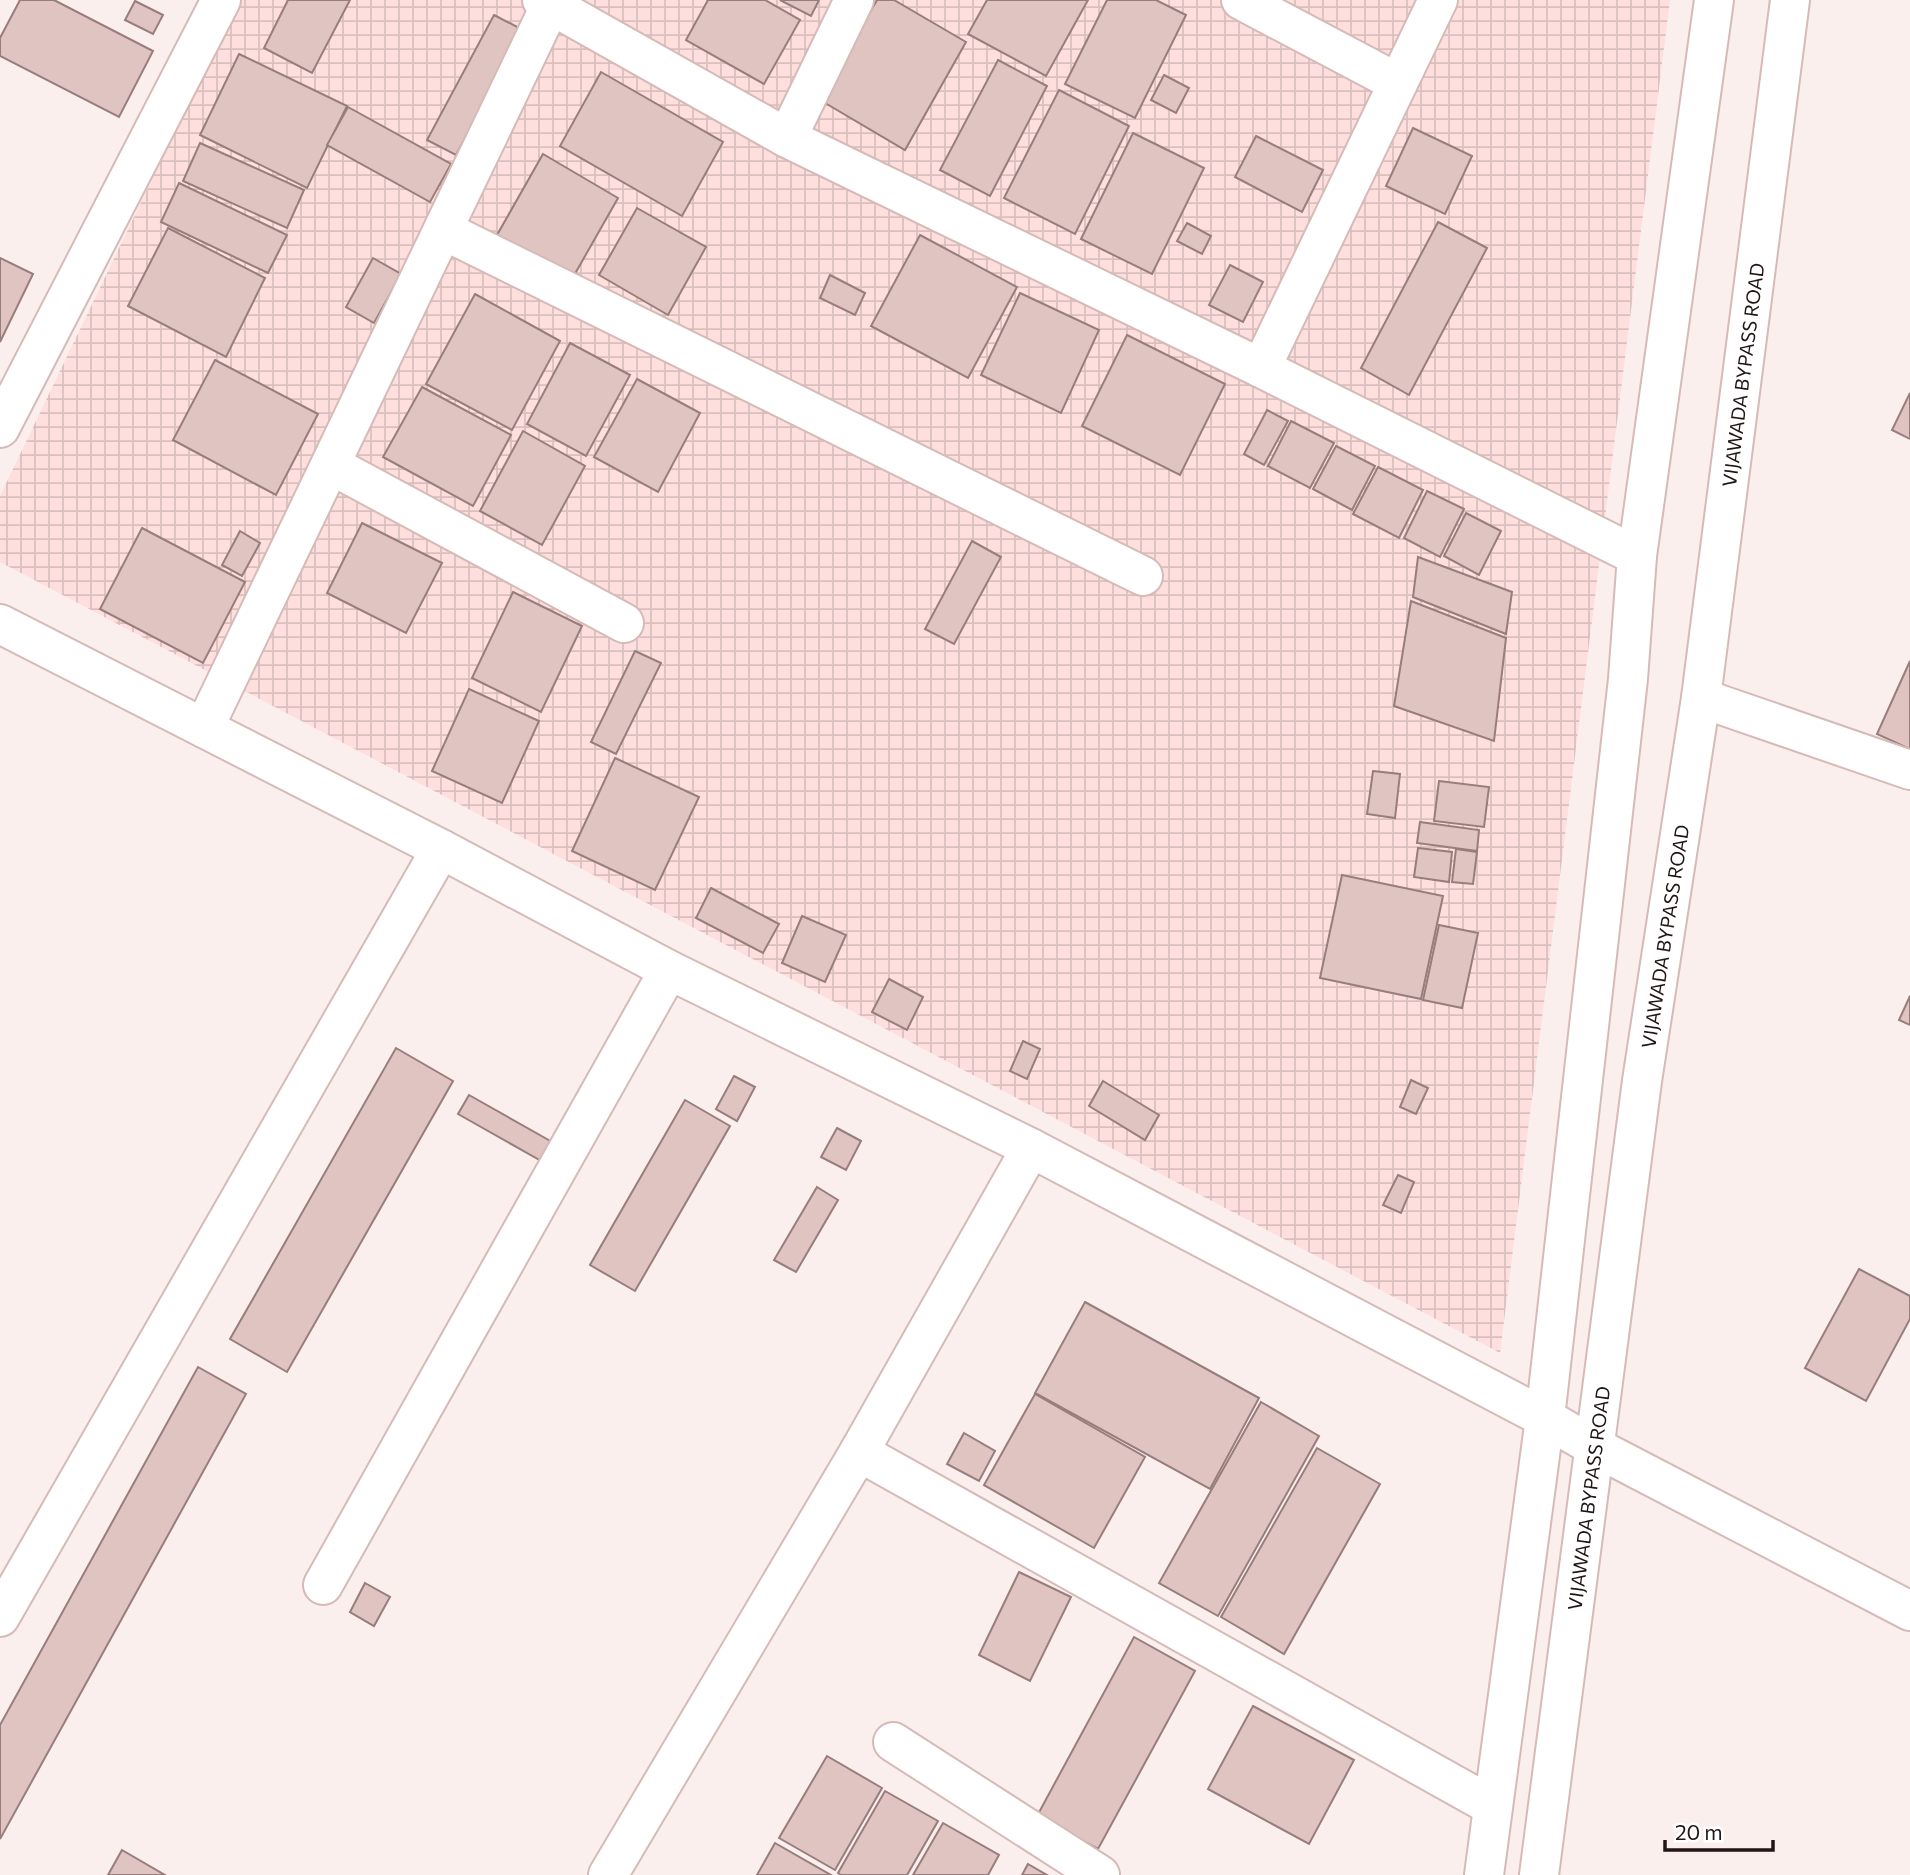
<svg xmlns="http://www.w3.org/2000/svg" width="1910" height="1875" font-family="Commissioner,sans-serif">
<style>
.industrial{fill:url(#industrial-grid)}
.building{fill:#e0c4c2;stroke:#977d7c;stroke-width:2}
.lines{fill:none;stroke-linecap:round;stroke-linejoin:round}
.minor-casing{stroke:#d6bab8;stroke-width:42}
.major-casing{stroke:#d6bab8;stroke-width:42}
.minor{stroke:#fff;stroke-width:38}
.major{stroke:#fff;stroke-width:38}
.labels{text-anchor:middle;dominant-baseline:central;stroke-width:7;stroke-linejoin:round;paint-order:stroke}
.street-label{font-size:19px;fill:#201616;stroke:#fff}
</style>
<defs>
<pattern id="industrial-grid" width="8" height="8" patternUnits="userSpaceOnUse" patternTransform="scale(1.75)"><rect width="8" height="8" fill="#fedfde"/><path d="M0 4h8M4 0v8" fill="none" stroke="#d9bfbe"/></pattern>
</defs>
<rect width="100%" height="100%" fill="#fbefee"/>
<polygon class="industrial" points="238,0 1670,0 1500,1353 0,562 0,496"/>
<g class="building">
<polygon points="20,0 54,0 153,51 119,117 0,56 0,38"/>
<polygon points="288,0 350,0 312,73 264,48"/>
<polygon points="708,0 765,0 800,20 764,84 686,40"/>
<polygon points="780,0 819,0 811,16"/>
<polygon points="877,0 894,0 966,42 905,150 820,100"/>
<polygon points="987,0 1088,0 1046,76 968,34"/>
<polygon points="1107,0 1156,0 1186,15 1135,118 1065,84"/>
<polygon points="135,1 163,15 153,34 125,20"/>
<polygon points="494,15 523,30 456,155 427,140"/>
<polygon points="239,54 347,106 307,188 200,135"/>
<polygon points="998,60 1047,86 990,196 940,170"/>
<polygon points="601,72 723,142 682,216 560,146"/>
<polygon points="1164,75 1189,88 1176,113 1151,100"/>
<polygon points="1059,90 1129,126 1075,234 1004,198"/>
<polygon points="348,107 451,164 430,202 327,145"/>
<polygon points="1413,128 1472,156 1445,214 1386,186"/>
<polygon points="1133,133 1204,168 1152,274 1081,239"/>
<polygon points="1256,136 1323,170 1302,212 1235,177"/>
<polygon points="200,143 304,190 287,228 183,181"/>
<polygon points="543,154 618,198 572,279 497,235"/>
<polygon points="179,183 287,235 268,273 161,222"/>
<polygon points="637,208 706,247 668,315 599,275"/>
<polygon points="1438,222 1487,248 1409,395 1361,368"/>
<polygon points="1187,223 1211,236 1202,254 1177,241"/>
<polygon points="168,228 265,278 226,357 128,306"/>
<polygon points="920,235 1017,287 968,378 871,326"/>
<polygon points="0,258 33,274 0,342"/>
<polygon points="373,258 401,274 374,323 346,307"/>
<polygon points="1230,265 1263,282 1243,322 1209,305"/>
<polygon points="830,275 865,293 855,315 820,298"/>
<polygon points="1020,293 1099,330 1061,413 981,375"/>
<polygon points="475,294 560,341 512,430 426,384"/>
<polygon points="1127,335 1225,384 1180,475 1082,426"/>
<polygon points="570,343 630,375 586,456 527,424"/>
<polygon points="215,360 318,414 276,495 173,440"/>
<polygon points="637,379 700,413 658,492 594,457"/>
<polygon points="422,387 511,435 473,506 383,457"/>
<polygon points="1910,393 1910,439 1892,430"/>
<polygon points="1267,410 1288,421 1264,465 1244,454"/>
<polygon points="1291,421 1334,443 1310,488 1268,466"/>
<polygon points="523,431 585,466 542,545 480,511"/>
<polygon points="1336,446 1375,466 1352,510 1313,489"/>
<polygon points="1378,467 1423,490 1399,538 1353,514"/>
<polygon points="1427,491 1464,509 1440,557 1404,538"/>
<polygon points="1466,513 1501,531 1479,575 1444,556"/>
<polygon points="362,523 442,563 406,633 327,593"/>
<polygon points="142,528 245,582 203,663 100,609"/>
<polygon points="240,531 260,543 242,576 222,565"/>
<polygon points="972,541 1001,557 954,644 925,629"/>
<polygon points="1418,557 1512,592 1506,634 1413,597"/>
<polygon points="513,592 582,626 541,712 472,678"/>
<polygon points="1411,601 1506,638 1494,741 1394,706"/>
<polygon points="635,651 661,663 616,754 591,742"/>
<polygon points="1910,661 1910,749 1877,734"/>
<polygon points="469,689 539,721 502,803 432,771"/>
<polygon points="615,758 699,797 655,890 572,851"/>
<polygon points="1373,771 1400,774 1395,818 1367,814"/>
<polygon points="1439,781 1489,787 1484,827 1434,821"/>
<polygon points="1420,822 1479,830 1477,851 1417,843"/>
<polygon points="1418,848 1452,852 1449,882 1414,877"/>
<polygon points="1456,849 1477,852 1473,884 1452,882"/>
<polygon points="1342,875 1443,896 1421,999 1320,978"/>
<polygon points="711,888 779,924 763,953 696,918"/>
<polygon points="802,916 846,935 825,982 782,963"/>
<polygon points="1439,925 1478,933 1462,1008 1423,1000"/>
<polygon points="889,979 923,997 907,1030 872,1012"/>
<polygon points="1910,996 1910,1025 1899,1020"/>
<polygon points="1023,1041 1040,1049 1027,1079 1010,1071"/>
<polygon points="396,1048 453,1081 287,1372 230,1339"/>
<polygon points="734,1076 755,1087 737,1121 716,1109"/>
<polygon points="1411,1080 1428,1088 1416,1114 1400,1107"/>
<polygon points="1103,1081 1159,1115 1145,1140 1089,1106"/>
<polygon points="469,1095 554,1143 543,1162 458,1114"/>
<polygon points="685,1100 730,1126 635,1291 590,1265"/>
<polygon points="837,1128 861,1141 846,1170 821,1157"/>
<polygon points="1398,1175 1414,1182 1401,1213 1383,1205"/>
<polygon points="817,1187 838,1200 796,1272 774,1260"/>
<polygon points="1859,1269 1910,1296 1910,1319 1866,1401 1805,1368"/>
<polygon points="1085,1302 1259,1398 1210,1489 1035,1393"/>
<polygon points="198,1367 246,1394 0,1839 0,1725"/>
<polygon points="1035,1394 1145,1457 1094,1548 984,1485"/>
<polygon points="1261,1402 1319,1436 1218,1616 1159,1583"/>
<polygon points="964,1433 995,1451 979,1481 947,1464"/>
<polygon points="1317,1448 1380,1484 1284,1654 1221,1617"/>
<polygon points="1019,1572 1071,1597 1030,1681 979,1655"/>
<polygon points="365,1583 390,1597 374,1626 350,1612"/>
<polygon points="1134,1637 1195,1671 1098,1849 1037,1816"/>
<polygon points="1253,1706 1354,1760 1309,1844 1208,1789"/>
<polygon points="827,1756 882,1788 835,1870 779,1838"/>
<polygon points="885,1791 938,1821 907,1875 841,1875 838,1873"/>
<polygon points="943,1823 999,1855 988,1875 913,1875"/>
<polygon points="775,1843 831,1875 757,1875"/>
<polygon points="122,1850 165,1875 108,1875"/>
<polygon points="1028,1864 1047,1875 1022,1875"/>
</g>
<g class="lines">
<defs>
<g id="minor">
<polyline points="542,0 787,138 1261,368 1637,556"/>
<polyline points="1241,0 1398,83"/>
<polyline points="787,138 854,0"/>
<polyline points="443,230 1143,576"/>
<polyline points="1261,368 1438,0"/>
<polyline points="0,428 221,0"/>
<polyline points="331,465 624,623"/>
<polyline points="0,624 441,849 669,970 1031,1148 1545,1418 1595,1447 1910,1611"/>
<polyline points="1701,698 1910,770"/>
<polyline points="204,728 553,0"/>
<polyline points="859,1452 1492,1806"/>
<polyline points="323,1585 669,970"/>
<polyline points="0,1617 441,849"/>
<polyline points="893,1742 1100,1875"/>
<polyline points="608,1875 859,1452 1031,1148"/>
</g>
<g id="major">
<polyline points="1484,1875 1545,1418 1628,679 1637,556 1714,0"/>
<path id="s1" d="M1539 1875 1642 1081 1701 698 1790 0"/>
</g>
</defs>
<use href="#minor" class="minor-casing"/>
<use href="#major" class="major-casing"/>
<use href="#minor" class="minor"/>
<use href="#major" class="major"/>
</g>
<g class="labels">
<g class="street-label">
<text stroke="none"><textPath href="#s1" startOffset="1514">VIJAWADA BYPASS ROAD</textPath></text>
<text stroke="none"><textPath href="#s1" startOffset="947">VIJAWADA BYPASS ROAD</textPath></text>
<text stroke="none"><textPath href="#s1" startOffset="380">VIJAWADA BYPASS ROAD</textPath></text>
</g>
</g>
<path d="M1665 1840v10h108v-10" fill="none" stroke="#201616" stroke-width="3.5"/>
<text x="1675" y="1840" font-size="21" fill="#201616" stroke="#ffffff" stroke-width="5" paint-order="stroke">20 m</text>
</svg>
